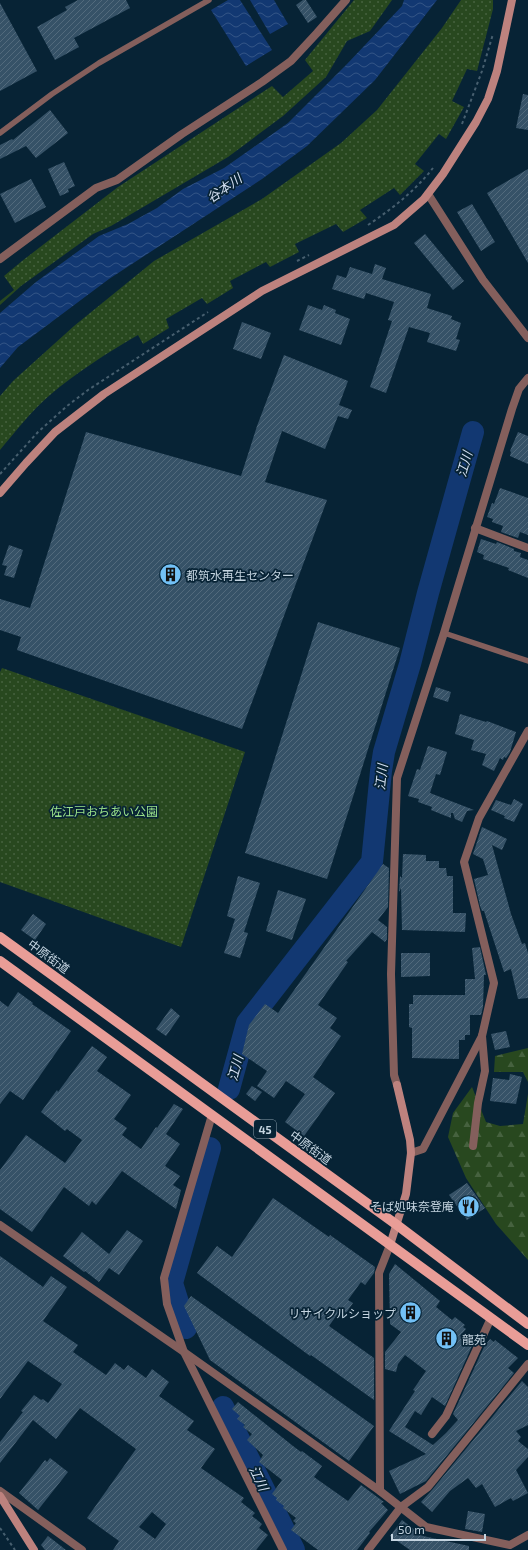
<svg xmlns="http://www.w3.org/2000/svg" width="528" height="1550" font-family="'Exo 2','Noto Sans JP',sans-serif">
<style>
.grass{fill:url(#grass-dots)}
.forest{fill:url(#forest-firs)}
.water{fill:url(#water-waves)}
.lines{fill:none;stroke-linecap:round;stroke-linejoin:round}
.river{stroke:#123872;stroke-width:22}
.building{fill:url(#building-hatch);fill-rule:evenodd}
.path{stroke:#475f6f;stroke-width:2;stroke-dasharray:3 3;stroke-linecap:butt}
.lane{stroke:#845f5c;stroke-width:5.5}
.street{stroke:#845f5c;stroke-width:8}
.secondary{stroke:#bd827e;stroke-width:8}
.primary{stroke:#e99d97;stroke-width:10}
.labels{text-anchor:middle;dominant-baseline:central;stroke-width:3.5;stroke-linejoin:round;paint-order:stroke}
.shield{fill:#072335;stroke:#8ca0ad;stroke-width:1}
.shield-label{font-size:11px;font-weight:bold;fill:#c5d5e1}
.poi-label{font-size:12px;fill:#c5d5e1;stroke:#072335;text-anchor:start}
.park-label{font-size:12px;fill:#9ce38a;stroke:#072335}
.street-label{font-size:12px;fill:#c5d5e1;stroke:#072335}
.water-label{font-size:13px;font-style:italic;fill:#d6e2f4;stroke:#072335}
</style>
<defs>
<pattern id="grass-dots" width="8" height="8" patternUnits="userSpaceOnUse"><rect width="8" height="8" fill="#28481f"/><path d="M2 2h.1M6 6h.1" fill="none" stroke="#46623f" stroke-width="1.8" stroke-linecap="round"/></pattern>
<pattern id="forest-firs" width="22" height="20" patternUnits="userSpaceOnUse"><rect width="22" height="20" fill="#28481f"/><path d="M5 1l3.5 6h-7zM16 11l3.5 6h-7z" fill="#46623f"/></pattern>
<pattern id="water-waves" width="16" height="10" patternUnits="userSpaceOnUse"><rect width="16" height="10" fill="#123872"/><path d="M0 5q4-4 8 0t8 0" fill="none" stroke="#335486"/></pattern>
<pattern id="building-hatch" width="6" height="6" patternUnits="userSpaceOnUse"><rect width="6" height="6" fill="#365267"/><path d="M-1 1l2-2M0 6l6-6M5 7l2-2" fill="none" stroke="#526a7c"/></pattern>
</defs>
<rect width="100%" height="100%" fill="#072335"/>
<g class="grass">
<polygon points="354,0 392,0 370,31 347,41 326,77 283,116 228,157 111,226 93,234 21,286 0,305 0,301 14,290 4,276 22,261 118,187 272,86 283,97 313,71 305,60"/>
<path d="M461 0H493V9L477 71 467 69 452 101 464 107 446 139 439 134 415 164 424 171 400 195 394 188 360 210 367 218 343 232 336 224 295 244 299 252 270 267 266 262 230 281 233 288 207 304 202 298 166 319 169 328 143 344 138 335C107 353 77 372 50 395 31 411 16 431 0 450V396L13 381 74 326 154 261 262 199 341 143 377 110 442 28Z"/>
<polygon points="2,668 245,752 181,947 0,882 0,672"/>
</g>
<g class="forest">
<polygon points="528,1048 528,1082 523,1072 494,1072 495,1056"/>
<polygon points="472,1087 486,1122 500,1126 523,1124 528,1094 528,1260 496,1224 466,1178 448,1137 453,1113"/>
</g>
<g class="water">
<polygon points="228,0 240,0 272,50 246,66 211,10"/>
<polygon points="250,0 274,0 288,24 270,34"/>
<polygon points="404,0 437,0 375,80 307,146 262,179 109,279 18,347 0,368 0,313 36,282 99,236 128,224 157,208 183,189 224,168 288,123 347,64 402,6"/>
</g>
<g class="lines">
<g class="river">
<polyline points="229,1089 247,1023 372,862 381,771 384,752 410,664 428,593 473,432"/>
<polyline points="186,1328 172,1283 210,1148"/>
<polyline points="223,1407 294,1550"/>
</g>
</g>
<g class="building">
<polygon points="78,0 126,0 130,8 74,38 79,47 55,60 37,27 67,10 65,7"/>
<polygon points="303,0 306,0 317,17 308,23 296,5"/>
<polygon points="0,3 37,71 0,91"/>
<polygon points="523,94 528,95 528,130 516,128"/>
<polygon points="50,110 68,133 36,158 26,146 0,159 0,145 12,139 13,140"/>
<polygon points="64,162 75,186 68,189 69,192 60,196 48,169"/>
<polygon points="528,169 528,263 487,193"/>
<polygon points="31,179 46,207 15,223 0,194"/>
<polygon points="472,204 495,242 481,251 457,212"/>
<polygon points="425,234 464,281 453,290 414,243"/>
<polygon points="375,264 386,268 382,279 431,294 427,308 452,316 451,319 461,323 456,339 460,340 456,351 427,342 430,333 409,327 386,393 370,387 392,321 388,320 394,302 366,293 364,299 332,289 337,275 346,278 350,267 372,274"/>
<polygon points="308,305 322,310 324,305 336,310 335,313 350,319 341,345 299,330"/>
<polygon points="242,322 271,333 261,359 233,349"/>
<polygon points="284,355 348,381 339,405 352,410 348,419 338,416 325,449 282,431 265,482 327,500 242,729 17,650 21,637 0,630 0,599 30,608 86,432 241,476 257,426"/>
<polygon points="518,432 528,436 528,464 510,456 511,452 510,451"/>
<polygon points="500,488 528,498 528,535 520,532 518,538 501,532 503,526 492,522 493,519 487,517 492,503 494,504"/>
<polygon points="481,539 496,544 497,542 514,549 514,551 521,553 520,557 528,560 528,578 508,570 509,568 483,559 484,555 477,552"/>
<polygon points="9,545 23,550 14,578 4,575 7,566 2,565"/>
<polygon points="318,622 400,648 327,879 245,853"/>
<polygon points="436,687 451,692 448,702 433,697"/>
<polygon points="460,714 486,722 487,721 516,732 510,752 506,758 504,757 503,760 500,758 494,771 482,765 486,754 471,750 474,740 455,734"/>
<polygon points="428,746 447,752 440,775 436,774 430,793 474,810 467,811 462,822 455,819 453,813 451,813 451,818 431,810 432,807 418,802 419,799 408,796 417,769 420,770"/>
<polygon points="514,799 523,804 514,822 504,818 505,816 491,810 496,800 511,805"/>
<polygon points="482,827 507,839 502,850 492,845 511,914 522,944 525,943 528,953 528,998 518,999 511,969 504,972 484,911 482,911 480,906 474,879 488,875 483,859 473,854"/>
<polygon points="403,854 426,855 426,861 439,861 439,868 446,868 447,876 453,876 453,913 466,913 465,932 402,930 401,888 399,892 400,876 402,878"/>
<polygon points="383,864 389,868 388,907 378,920 387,927 387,939 385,942 372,932 346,961 348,962 318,1005 337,1018 330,1028 341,1036 313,1077 335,1093 304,1136 285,1122 305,1094 286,1081 274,1098 257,1086 267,1071 242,1054 249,1025 265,1004 278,1013"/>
<polygon points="238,876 260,883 244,932 248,933 240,958 224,953 235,919 227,916"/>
<polygon points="278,890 306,899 292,940 266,931"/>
<polygon points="33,914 46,924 35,940 21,930"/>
<polygon points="480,947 486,975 484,975 483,1007 481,1015 470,1015 470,1035 465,1035 465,1040 459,1040 459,1059 412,1058 412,1028 409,1027 409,1004 413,1004 413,995 465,995 465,979 475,979 472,948"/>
<polygon points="401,953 430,953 430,976 401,977"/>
<polygon points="18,992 33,1003 32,1004 71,1031 23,1100 10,1091 0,1104 0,1001 8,1007"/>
<polygon points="171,1008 180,1016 166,1036 156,1029"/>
<polygon points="506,1031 510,1047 495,1050 491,1034"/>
<polygon points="92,1046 107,1057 97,1071 131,1095 114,1119 127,1128 122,1135 141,1149 156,1127 157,1128 174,1104 183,1109 166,1134 180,1144 165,1166 180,1176 173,1185 181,1190 176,1209 122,1171 96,1205 92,1201 89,1206 64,1187 32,1232 0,1209 0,1170 26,1135 65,1163 82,1140 67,1129 65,1131 41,1112 57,1090 58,1092"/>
<polygon points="510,1074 522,1077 516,1104 490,1101 493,1078 509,1080"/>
<polygon points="252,1086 262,1092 255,1101 246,1094"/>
<polygon points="467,1183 485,1208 467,1220 449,1195"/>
<polygon points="273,1198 329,1237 330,1235 375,1267 374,1273 365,1285 361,1282 348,1300 353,1303 346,1313 341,1309 329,1326 374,1358 374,1400 311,1355 310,1356 197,1273 217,1246 232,1257"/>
<polygon points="127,1230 143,1241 119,1275 109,1268 99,1282 85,1271 84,1272 63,1256 82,1232 109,1254"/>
<path d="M0 1256 43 1287 51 1276 67 1287 43 1321 78 1345 73 1352 106 1375 115 1363 124 1370 128 1365 146 1378 152 1369 169 1382 159 1396 194 1421 187 1430 215 1449 201 1468 244 1498 241 1502 255 1513 252 1516 262 1524 259 1528 268 1535 256 1550H113L119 1541 87 1518 136 1449 80 1408 56 1439 33 1420 0 1463V1442L23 1412 21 1411 34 1395 41 1400 43 1399 48 1403 62 1384 28 1361 0 1399ZM152 1512 166 1524 155 1539 139 1527Z"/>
<polygon points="395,1264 440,1301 436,1307 452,1320 455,1317 465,1325 463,1327 466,1329 460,1336 472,1346 445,1406 432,1397 421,1415 415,1411 405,1427 433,1445 446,1433 458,1420 453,1414 485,1345 490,1339 494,1342 495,1340 518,1358 508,1368 514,1373 426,1481 400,1494 389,1471 426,1454 389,1431 415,1391 413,1390 426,1371 405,1355 398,1364 396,1372 385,1369 385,1352 401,1332 390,1324 389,1274"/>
<polygon points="191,1296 374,1426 349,1461 210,1360 184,1306"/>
<polygon points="522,1381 528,1387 528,1425 516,1431 521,1437 518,1441 528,1449 528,1457 516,1470 528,1493 513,1501 511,1498 495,1507 482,1484 476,1488 468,1478 450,1491 432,1512 421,1502 432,1490"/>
<polygon points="238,1402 293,1446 301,1452 302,1451 322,1466 314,1477 348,1501 361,1485 384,1502 381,1503 388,1510 369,1532 370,1533 357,1550 318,1550 291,1530 296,1523 293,1521 296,1518 283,1508 284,1506 276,1500 277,1498 272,1494 282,1480 259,1462 263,1455 247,1440 252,1434 243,1427 245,1425 237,1419 240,1416 232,1409"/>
<polygon points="50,1458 68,1472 38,1510 19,1493 45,1460 47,1462"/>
<polygon points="468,1511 485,1514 482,1532 465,1529"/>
<polygon points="402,1520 423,1536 469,1546 469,1550 410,1550 390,1536"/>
<polygon points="48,1536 66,1550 45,1550 41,1545"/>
</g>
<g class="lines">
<g class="path">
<polyline points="462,124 482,71 493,34"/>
<path d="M368 225C393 208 415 191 433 168"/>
<polyline points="297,261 309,255"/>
<polyline points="0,474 38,432 67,406 88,390 208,312"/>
<polyline points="0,1528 15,1550"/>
</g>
<g class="lane">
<polyline points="0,133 52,94 99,63 209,0"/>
<polyline points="444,633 528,661"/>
</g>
<g class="street">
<polyline points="428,194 483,280 528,338"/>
<polyline points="0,259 96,188 117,180 182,134 262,82 291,61 317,33 346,0"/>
<polyline points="475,528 528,548"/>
<polyline points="397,1085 394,1075 391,974 397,778 444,633 512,409 519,389 528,378"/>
<polyline points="212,1115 164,1278 167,1304 184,1352 283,1550"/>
<polyline points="473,1146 478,1103 485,1071 482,1036"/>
<polyline points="411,1153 423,1149 482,1036 494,983 464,862 479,818 528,731"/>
<polyline points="0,1225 184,1352 380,1491"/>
<polyline points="390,1245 379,1273 380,1491 426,1527 510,1545 528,1535"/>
<polyline points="432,1434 446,1416 491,1318"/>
<polyline points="0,1491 82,1550"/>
<polyline points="368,1550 401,1507 428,1487 528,1364"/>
</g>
<g class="secondary">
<polyline points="0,493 26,463 55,432 104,394 262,291 394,225 424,199 443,174 476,122 488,99 497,71 512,0"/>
<polyline points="390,1245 406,1194 411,1153 410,1140 397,1085"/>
<polyline points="0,1496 34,1550"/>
</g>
<g class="primary">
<polyline points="0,937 397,1225 528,1324"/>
<polyline points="0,961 528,1345"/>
</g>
</g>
<defs>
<symbol id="building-disc" viewBox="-11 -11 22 22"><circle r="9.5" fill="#73c1f6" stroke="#072335"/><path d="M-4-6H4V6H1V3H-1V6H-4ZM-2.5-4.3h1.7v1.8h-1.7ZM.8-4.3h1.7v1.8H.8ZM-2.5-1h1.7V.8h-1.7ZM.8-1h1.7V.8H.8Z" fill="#111"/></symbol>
<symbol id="restaurant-disc" viewBox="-11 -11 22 22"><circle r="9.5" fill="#73c1f6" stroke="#072335"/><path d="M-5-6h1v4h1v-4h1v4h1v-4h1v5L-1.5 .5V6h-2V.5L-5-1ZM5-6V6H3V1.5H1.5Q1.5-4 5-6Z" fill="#111"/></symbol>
</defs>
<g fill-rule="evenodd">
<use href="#building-disc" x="158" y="562" width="25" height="25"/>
<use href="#restaurant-disc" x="456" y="1194" width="25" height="25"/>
<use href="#building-disc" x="398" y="1300" width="25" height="25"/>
<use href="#building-disc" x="434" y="1326" width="25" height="25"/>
</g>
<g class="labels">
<rect class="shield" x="254" y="1120" width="22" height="18" rx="3"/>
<g class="shield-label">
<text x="265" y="1129">45</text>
</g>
<g class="poi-label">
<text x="186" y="575">都筑水再生センター</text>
<text x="454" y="1206" text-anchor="end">そば処味奈登庵</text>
<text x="396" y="1313" text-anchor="end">リサイクルショップ</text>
<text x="462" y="1339">龍苑</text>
</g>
<g class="park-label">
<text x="104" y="811">佐江戸おちあい公園</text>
</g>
<g class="street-label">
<text transform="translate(49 956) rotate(36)">中原街道</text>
<text transform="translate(311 1147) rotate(36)">中原街道</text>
</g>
<g class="water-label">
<text transform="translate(224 188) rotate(-35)">谷本川</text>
<text transform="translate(464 464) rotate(-74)">江川</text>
<text transform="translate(381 777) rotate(-84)">江川</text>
<text transform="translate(235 1068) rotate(-75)">江川</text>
<text transform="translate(259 1478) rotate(64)">江川</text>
</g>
</g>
<path d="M392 1534v6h93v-6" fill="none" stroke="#c5d5e1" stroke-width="2"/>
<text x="398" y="1534" font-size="12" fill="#c5d5e1" stroke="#072335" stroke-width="3" paint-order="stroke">50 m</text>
</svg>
